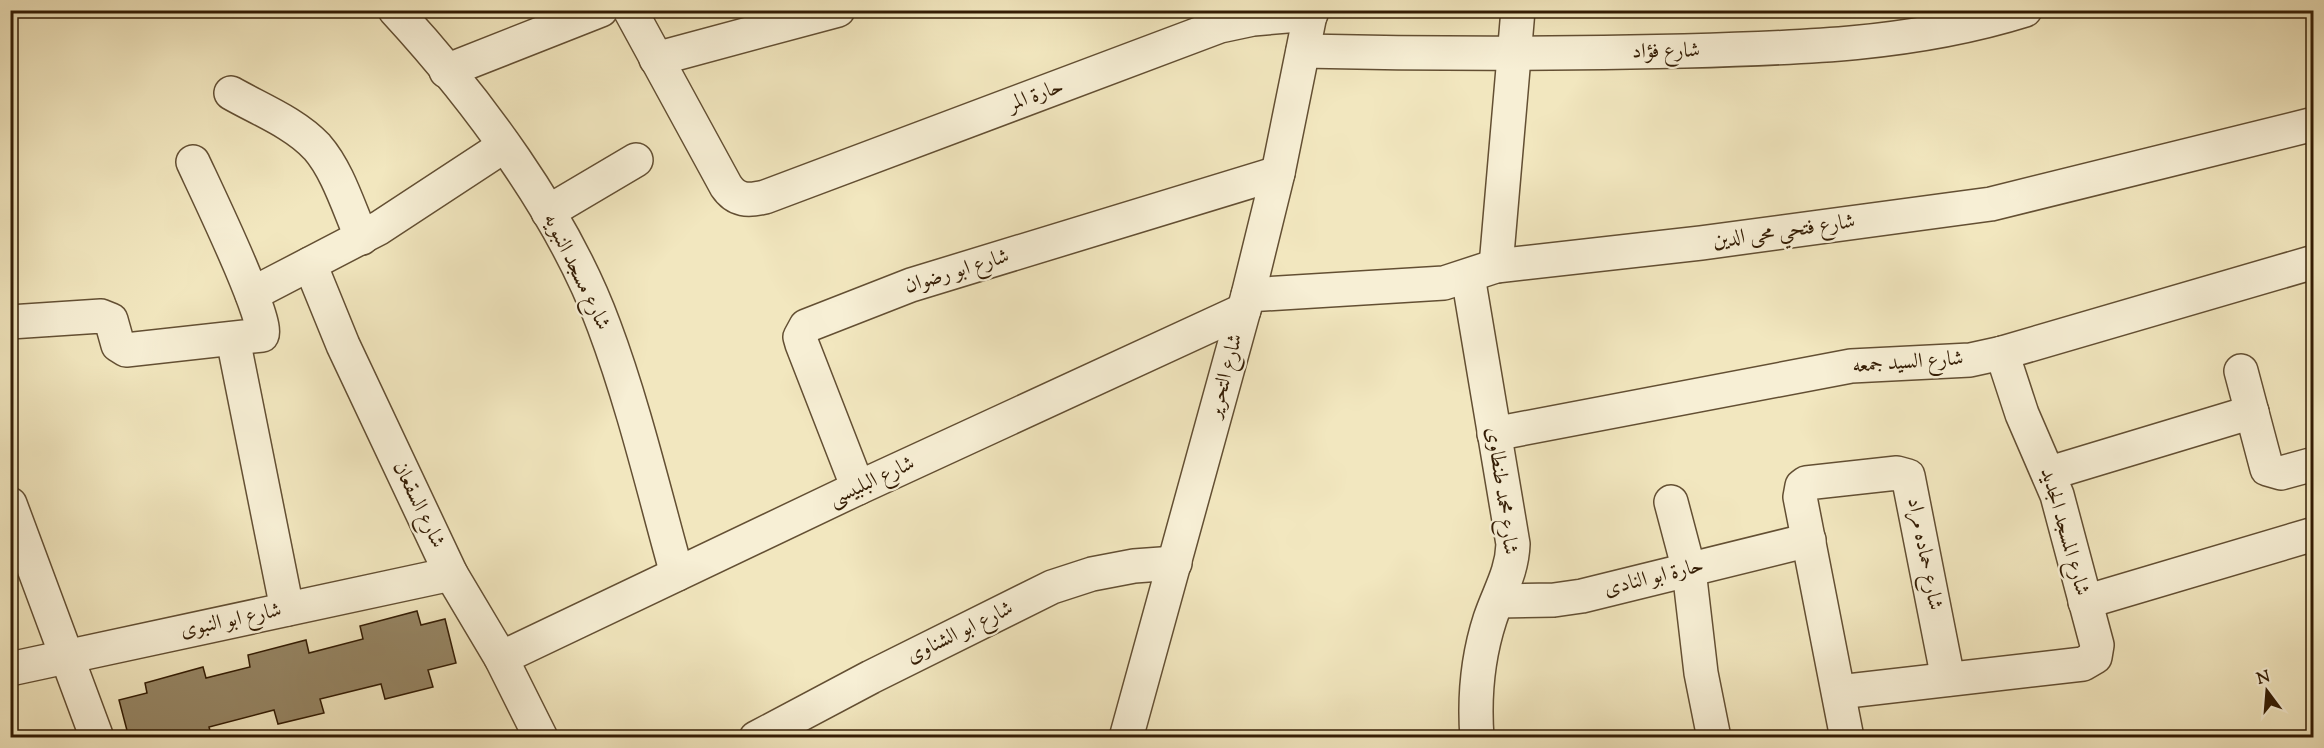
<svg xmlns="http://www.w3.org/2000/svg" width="2324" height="748" font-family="'Sorts Mill Goudy',Amiri,serif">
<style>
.building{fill:#968665;stroke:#331c04;stroke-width:1.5}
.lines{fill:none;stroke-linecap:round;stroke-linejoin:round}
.minor-casing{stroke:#634f33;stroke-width:36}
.minor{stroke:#f7efd5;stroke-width:33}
.labels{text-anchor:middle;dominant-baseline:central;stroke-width:4.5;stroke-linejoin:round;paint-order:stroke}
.street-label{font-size:21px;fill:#331c04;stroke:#f7efd5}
</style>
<rect width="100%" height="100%" fill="#f2e7bf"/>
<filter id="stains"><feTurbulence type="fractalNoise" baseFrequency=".00333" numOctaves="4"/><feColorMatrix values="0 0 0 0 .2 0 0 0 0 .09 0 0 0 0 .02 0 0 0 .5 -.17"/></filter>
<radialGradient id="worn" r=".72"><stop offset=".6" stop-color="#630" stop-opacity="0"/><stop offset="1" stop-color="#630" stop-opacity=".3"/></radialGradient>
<polygon class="building" points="417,611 421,625 445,619 456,663 428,670 433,687 385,699 381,684 320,699 324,713 278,724 274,710 209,727 212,738 129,738 119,700 147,693 145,683 203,667 206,678 250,667 248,655 306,640 309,653 363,639 360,626"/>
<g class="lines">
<defs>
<g id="minor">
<path d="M395 10C476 98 563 214 604 326 634 406 654 492 677 574"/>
<path d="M630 10 726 186C736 201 748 201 765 197L1220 26 1253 19 1311 14"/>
<path d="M1303 51C1430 54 1556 54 1684 51 1800 48 1913 45 2025 10"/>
<polyline points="656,59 838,10"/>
<polyline points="446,71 601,10"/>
<path d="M231 93C259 109 295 123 317 147 338 171 349 209 362 238"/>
<polyline points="548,212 636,160"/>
<polyline points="310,264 343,345 451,574 501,658 541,738"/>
<polyline points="1496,266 1518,10"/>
<path d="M1468 276 1513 544C1512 573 1499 592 1490 619 1478 656 1474 698 1477 738"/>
<polyline points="252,294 379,228 504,146"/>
<polyline points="1248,295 1444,283 1496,266 1701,243 1991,204 2314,124"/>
<path d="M10 322 101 316 111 320 118 345 126 350 262 335C269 320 204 186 193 162"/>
<polyline points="233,339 287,609"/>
<polyline points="2241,371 2267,469 2281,473 2314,464"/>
<polyline points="1494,434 1851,366 1970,360 2002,353 2314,262"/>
<polyline points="2050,473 2252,412"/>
<polyline points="858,488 802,344 800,337 806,326 911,285 1278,173"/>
<polyline points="1671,502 1689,570 1701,673 1714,738"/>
<polyline points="10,504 97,738"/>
<polyline points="1498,601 1554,600 1582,596 1809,540"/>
<polyline points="2085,602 2314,534"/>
<polyline points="501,658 858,488 1244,310"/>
<polyline points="10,669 451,574"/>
<polyline points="1839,692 2083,664 2095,657 2097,645 2057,495 2022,414 2002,353"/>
<polyline points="756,738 871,677 1052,587 1092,574 1134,566 1175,563"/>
<polyline points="1126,738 1248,295 1278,173 1311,10"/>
<polyline points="1847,738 1800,497 1802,486 1806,483 1897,473 1908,476 1948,679"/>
</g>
</defs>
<use href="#minor" class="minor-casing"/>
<use href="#minor" class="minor"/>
</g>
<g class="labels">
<g class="street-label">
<text transform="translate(1666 52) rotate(-1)">شارع فؤاد</text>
<text transform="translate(1036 96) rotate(-20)">حارة المر</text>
<text transform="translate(1784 232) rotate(-8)">شارع فتحي محى الدين</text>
<text transform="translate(576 272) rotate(64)">شارع مسجد النبويه</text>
<text transform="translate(957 272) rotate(-17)">شارع ابو رضوان</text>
<text transform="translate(1908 363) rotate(-4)">شارع السيد جمعه</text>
<text transform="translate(1226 376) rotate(-75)">شارع التحرير</text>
<text transform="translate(872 482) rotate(-25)">شارع البلبيسى</text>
<text transform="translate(1501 491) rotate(82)">شارع محمد طنطاوى</text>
<text transform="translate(418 505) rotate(64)">شارع السقعان</text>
<text transform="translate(2064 532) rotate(74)">شارع المسجد الجديد</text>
<text transform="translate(1924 554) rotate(79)">شارع حماده مراد</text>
<text transform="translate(1654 578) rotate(-14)">حارة ابو النادى</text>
<text transform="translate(231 621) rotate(-12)">شارع ابو النبوى</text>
<text transform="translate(960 633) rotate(-26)">شارع ابو الشناوى</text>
</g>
</g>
<rect width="2324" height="748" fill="none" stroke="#f2e7bf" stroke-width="36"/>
<rect x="12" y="12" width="2300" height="724" fill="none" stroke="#331c04" stroke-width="3"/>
<rect x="18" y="18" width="2288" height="712" fill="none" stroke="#331c04" stroke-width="1.5"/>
<g transform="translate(2267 691) rotate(344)" stroke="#f7efd5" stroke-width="4.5" paint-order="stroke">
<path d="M0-4.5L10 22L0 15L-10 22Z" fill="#331c04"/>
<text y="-9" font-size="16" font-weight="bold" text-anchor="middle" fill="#331c04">N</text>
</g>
<rect width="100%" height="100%" filter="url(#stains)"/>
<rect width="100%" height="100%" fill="url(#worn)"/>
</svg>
